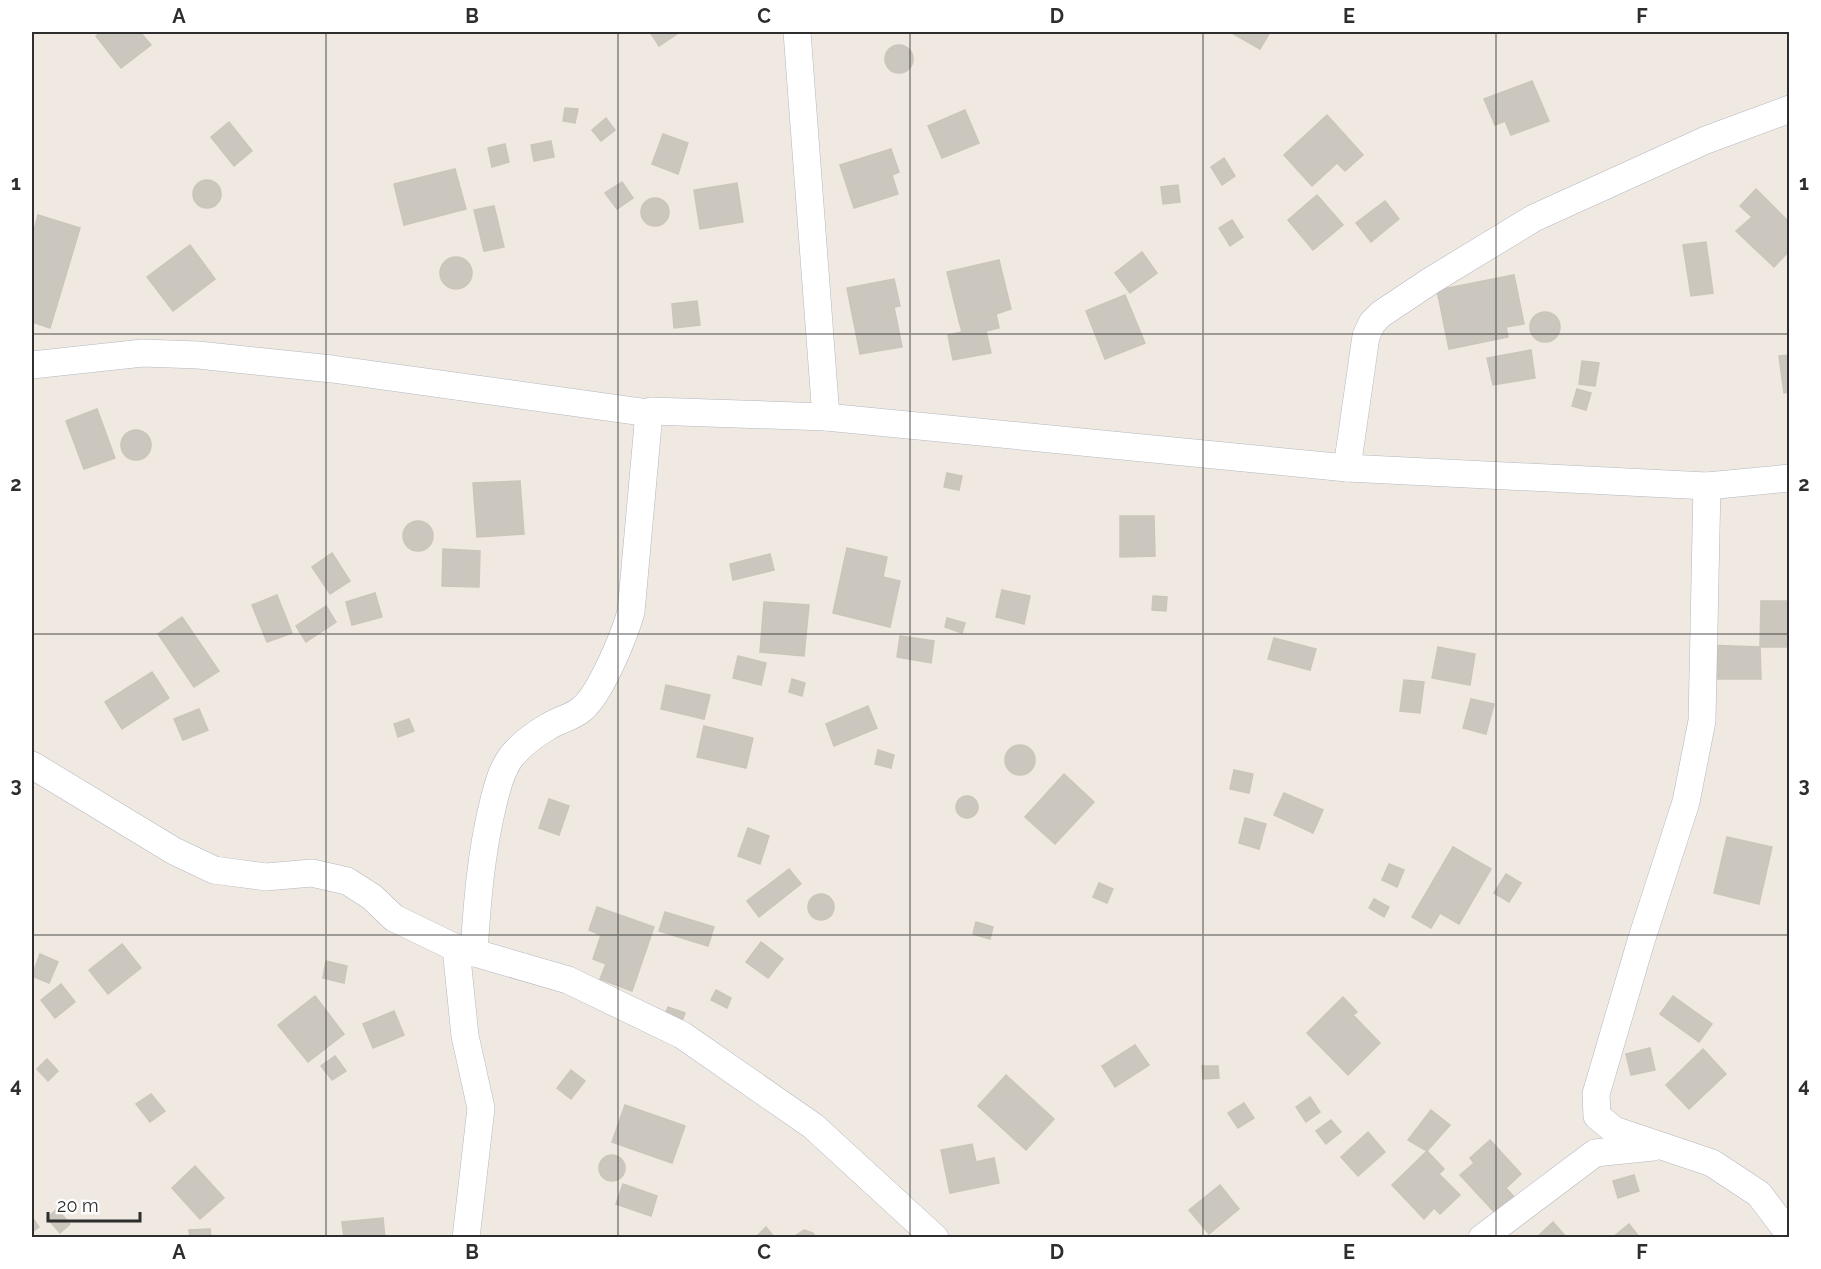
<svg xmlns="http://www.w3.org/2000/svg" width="1821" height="1269" font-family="Raleway,sans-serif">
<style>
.building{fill:#cbc7bf;stroke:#cbc5ba;stroke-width:1.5}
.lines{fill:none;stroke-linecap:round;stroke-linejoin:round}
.minor-casing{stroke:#b4b7c1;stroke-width:28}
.minor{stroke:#fff;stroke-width:27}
.grid{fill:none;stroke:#2e2e2e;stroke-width:1.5;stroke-opacity:0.55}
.neatline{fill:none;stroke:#2e2e2e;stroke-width:2}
.grid-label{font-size:20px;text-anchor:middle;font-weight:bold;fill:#2e2e2e}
</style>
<rect width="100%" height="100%" fill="#efe9e1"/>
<g class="building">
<polygon points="101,32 140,32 151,45 121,68 96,36"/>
<polygon points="650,32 675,32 677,34 659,46"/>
<polygon points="1230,32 1270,32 1260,49"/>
<circle cx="899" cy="59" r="14"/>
<polygon points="1532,81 1549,121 1511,135 1505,121 1495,125 1484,99"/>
<polygon points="565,108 578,109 575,123 563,121"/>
<polygon points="965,110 979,143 942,158 928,126"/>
<polygon points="1327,115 1363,155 1345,171 1337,163 1312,186 1284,155"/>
<polygon points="606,118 615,130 601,141 592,130"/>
<polygon points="229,122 252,151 234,166 211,137"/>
<polygon points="663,134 688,143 678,174 652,164"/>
<polygon points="551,141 554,157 534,161 531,145"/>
<polygon points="505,144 509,162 492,167 488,148"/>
<polygon points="891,149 899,172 892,175 898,194 854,208 840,165"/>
<polygon points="1224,158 1235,176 1222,185 1211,167"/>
<polygon points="455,169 466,209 404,225 394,184"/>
<circle cx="207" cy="194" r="14"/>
<polygon points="622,182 633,198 617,209 605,193"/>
<polygon points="737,183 743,222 700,229 694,190"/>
<polygon points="1178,185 1180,202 1163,204 1161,187"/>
<polygon points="1756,189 1790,223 1790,250 1774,267 1736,231 1752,217 1740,206"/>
<polygon points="1317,195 1343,225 1313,250 1288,220"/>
<circle cx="655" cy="212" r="14"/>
<polygon points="1385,201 1399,219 1371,242 1356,223"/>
<polygon points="494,206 504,247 484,251 474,210"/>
<polygon points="38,215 80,228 50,328 32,322 32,237"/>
<polygon points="1232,220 1243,237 1230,246 1219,228"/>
<polygon points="1706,242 1713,293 1691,296 1683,245"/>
<polygon points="190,245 215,279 173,311 147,277"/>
<polygon points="1142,252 1157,273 1130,293 1115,273"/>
<circle cx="456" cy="273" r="16"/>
<polygon points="999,260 1011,309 996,314 959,321 947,272"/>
<polygon points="1514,275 1524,324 1506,327 1508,337 1449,349 1437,290"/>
<polygon points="894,279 900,306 894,307 902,347 860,354 847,288"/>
<polygon points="1125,295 1145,343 1105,359 1086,311"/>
<polygon points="697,301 700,325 674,328 672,304"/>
<circle cx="1545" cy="327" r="15"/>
<polygon points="996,314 999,328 986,331 991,353 953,360 948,335 962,332 959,321"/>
<polygon points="1531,350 1535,378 1493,385 1487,358"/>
<polygon points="1790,355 1790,392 1784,393 1779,356"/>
<polygon points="1582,361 1599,363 1595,386 1579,384"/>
<polygon points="1577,389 1591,393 1586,410 1572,406"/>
<polygon points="97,409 115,458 84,469 66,421"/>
<circle cx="136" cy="445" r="15"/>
<polygon points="947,473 962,476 959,490 944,487"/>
<polygon points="520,481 524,534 477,537 473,483"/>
<polygon points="1120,516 1154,516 1155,556 1120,557"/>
<circle cx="418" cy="536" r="15"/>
<polygon points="847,548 887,557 883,577 900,581 890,627 833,613"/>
<polygon points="443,549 480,551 479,587 442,586"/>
<polygon points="332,553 350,581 330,594 312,567"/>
<polygon points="770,554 774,570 733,580 730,564"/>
<polygon points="1002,590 1030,596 1024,624 996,617"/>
<polygon points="375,593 382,617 352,625 346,602"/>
<polygon points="277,595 292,633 267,642 252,605"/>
<polygon points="1153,596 1167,597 1166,611 1152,610"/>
<polygon points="1761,601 1790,601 1790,647 1760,647"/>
<polygon points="764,602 809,605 804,656 760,652"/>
<polygon points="326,606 336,622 306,642 296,626"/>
<polygon points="182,617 219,671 194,687 158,634"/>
<polygon points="947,618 965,623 962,633 945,627"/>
<polygon points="900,636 934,641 931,663 897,657"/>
<polygon points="1274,638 1316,649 1310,670 1268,659"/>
<polygon points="1706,645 1760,647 1761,679 1706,679"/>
<polygon points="1438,647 1475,654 1470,685 1432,678"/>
<polygon points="738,656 766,663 761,685 733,678"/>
<polygon points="152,672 169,698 122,729 105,702"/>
<polygon points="792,679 805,683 802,696 789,692"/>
<polygon points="1404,680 1424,682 1420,713 1400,711"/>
<polygon points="666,685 710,695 704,719 661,709"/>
<polygon points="1471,699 1494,704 1486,734 1463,728"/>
<polygon points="868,706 877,728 834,746 826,724"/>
<polygon points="199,709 208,730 183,740 174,719"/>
<polygon points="409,719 414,731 398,737 394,724"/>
<polygon points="704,726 753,738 746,768 697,757"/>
<circle cx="1020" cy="760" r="15"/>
<polygon points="878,750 894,755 891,768 875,764"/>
<polygon points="1234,770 1253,774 1249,793 1230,789"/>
<polygon points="1064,774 1094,802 1055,844 1025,817"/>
<polygon points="1284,793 1323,810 1313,833 1274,815"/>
<circle cx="967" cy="807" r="11"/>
<polygon points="549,799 569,806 559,835 539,828"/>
<polygon points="1245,818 1266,824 1259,849 1239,843"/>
<polygon points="748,828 769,836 760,864 738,856"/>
<polygon points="1727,837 1772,847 1759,904 1714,893"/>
<polygon points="1453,847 1491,869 1459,924 1440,913 1431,928 1412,917"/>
<polygon points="1389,864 1404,870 1397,887 1382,880"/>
<polygon points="789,869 801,884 759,917 747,901"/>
<polygon points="1506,874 1521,883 1509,902 1494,893"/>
<polygon points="1099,883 1113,889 1107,903 1093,897"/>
<circle cx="821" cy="907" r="13"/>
<polygon points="1374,899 1389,907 1384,917 1369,908"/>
<polygon points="597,907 654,927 632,991 600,979 606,964 593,959 601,935 589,930"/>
<polygon points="665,912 714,927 708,946 659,931"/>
<polygon points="976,922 993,927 990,939 973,934"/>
<polygon points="761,942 783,959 768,978 746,962"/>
<polygon points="122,944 141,968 108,994 89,970"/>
<polygon points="40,954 58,962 49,983 32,976"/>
<polygon points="326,961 347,966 344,983 323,978"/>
<polygon points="61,984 75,1002 55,1018 41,1000"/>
<polygon points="716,990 731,998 727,1008 711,1000"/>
<polygon points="315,996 344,1034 308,1062 278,1025"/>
<polygon points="1673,996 1712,1024 1699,1042 1660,1014"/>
<polygon points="1343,997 1357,1012 1353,1015 1380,1043 1348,1075 1307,1033"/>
<polygon points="668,1007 685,1013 679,1029 662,1022"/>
<polygon points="394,1011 404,1035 373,1048 363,1024"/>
<polygon points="1135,1045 1149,1065 1115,1087 1102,1066"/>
<polygon points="1650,1048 1655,1070 1631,1075 1626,1054"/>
<polygon points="1703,1049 1726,1074 1689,1109 1666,1085"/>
<polygon points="335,1056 346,1071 332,1080 321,1066"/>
<polygon points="47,1059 58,1071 48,1081 37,1069"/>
<polygon points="1202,1066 1218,1066 1219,1078 1203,1079"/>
<polygon points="571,1070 585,1081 571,1099 557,1088"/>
<polygon points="1006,1075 1054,1119 1026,1150 978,1106"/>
<polygon points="151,1094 165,1111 150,1122 136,1104"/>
<polygon points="1310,1097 1320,1112 1306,1122 1296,1107"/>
<polygon points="1244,1103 1254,1118 1238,1128 1228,1113"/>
<polygon points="625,1105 685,1126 672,1163 612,1142"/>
<polygon points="1431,1110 1450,1125 1427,1151 1408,1140"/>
<polygon points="1331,1120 1341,1132 1326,1144 1316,1131"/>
<polygon points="1368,1132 1385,1152 1358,1176 1341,1157"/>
<polygon points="1490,1140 1521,1174 1506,1188 1515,1198 1497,1215 1460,1175 1474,1163 1470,1158"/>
<polygon points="972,1144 976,1162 994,1158 999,1183 950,1193 941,1150"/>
<polygon points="1427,1151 1444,1169 1439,1174 1460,1195 1440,1214 1434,1208 1424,1219 1392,1185"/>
<circle cx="612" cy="1168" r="13"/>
<polygon points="195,1166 224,1198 200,1219 172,1188"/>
<polygon points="1634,1175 1639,1191 1618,1198 1613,1181"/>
<polygon points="623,1184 657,1196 651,1216 616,1204"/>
<polygon points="1220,1185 1239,1209 1209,1234 1189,1210"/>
<polygon points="57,1209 70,1224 60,1233 47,1218"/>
<polygon points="32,1217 39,1227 32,1232"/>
<polygon points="383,1218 385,1238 344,1238 342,1222"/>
<polygon points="1553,1222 1567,1238 1536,1238"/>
<polygon points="1629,1224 1640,1238 1612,1238"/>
<polygon points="766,1227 775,1238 755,1238"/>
<polygon points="210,1229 211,1238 190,1238 189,1230"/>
<polygon points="804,1230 813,1233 816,1238 792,1238"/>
</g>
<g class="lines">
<defs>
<g id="minor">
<polyline points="797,32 826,417"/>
<polyline points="32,365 143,353 198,355 332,369 649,413 651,411 826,417 1347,468 1707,486 1790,478"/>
<polyline points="1347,468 1366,336 1372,323 1381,314 1432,280 1534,218 1706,140 1790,109"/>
<polyline points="1707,486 1702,721 1686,802 1641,941 1596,1094 1597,1116 1614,1130 1712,1163 1759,1194 1787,1231 1789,1238"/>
<polyline points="32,765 174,851 214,870 266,877 312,873 347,881 372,897 394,918 456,948 465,1036 481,1108 466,1238"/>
<polyline points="458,948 568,980 682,1035 813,1126 935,1238"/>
<path d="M474 953C477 903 481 853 493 804 497 788 501 771 511 757 520 746 534 735 546 728 557 720 572 718 582 709 601 693 624 636 631 612L649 413"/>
<polyline points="1482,1238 1595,1153 1653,1147"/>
</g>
</defs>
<use href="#minor" class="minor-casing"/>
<use href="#minor" class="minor"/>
</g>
<path class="grid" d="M326 32V1238M618 32V1238M910 32V1238M1203 32V1238M1496 32V1238M32 334H1790M32 634H1790M32 935H1790"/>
<rect width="1821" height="1269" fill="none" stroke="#ffffff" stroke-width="66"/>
<path d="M48 1212v9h92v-9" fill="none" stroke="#2e2e2e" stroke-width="3"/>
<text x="57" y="1212" font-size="18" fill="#2e2e2e" stroke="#ffffff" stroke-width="4.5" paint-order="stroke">20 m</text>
<rect x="33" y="33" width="1755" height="1203" class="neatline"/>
<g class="grid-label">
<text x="179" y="23">A</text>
<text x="472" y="23">B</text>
<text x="764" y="23">C</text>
<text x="1057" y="23">D</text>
<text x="1349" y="23">E</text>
<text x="1642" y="23">F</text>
<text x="16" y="190">1</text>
<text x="1804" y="190">1</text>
<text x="16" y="491">2</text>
<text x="1804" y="491">2</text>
<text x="16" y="792">3</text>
<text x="1804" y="792">3</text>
<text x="16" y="1092">4</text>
<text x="1804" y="1092">4</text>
<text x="179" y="1259">A</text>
<text x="472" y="1259">B</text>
<text x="764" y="1259">C</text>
<text x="1057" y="1259">D</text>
<text x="1349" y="1259">E</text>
<text x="1642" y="1259">F</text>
</g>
</svg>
